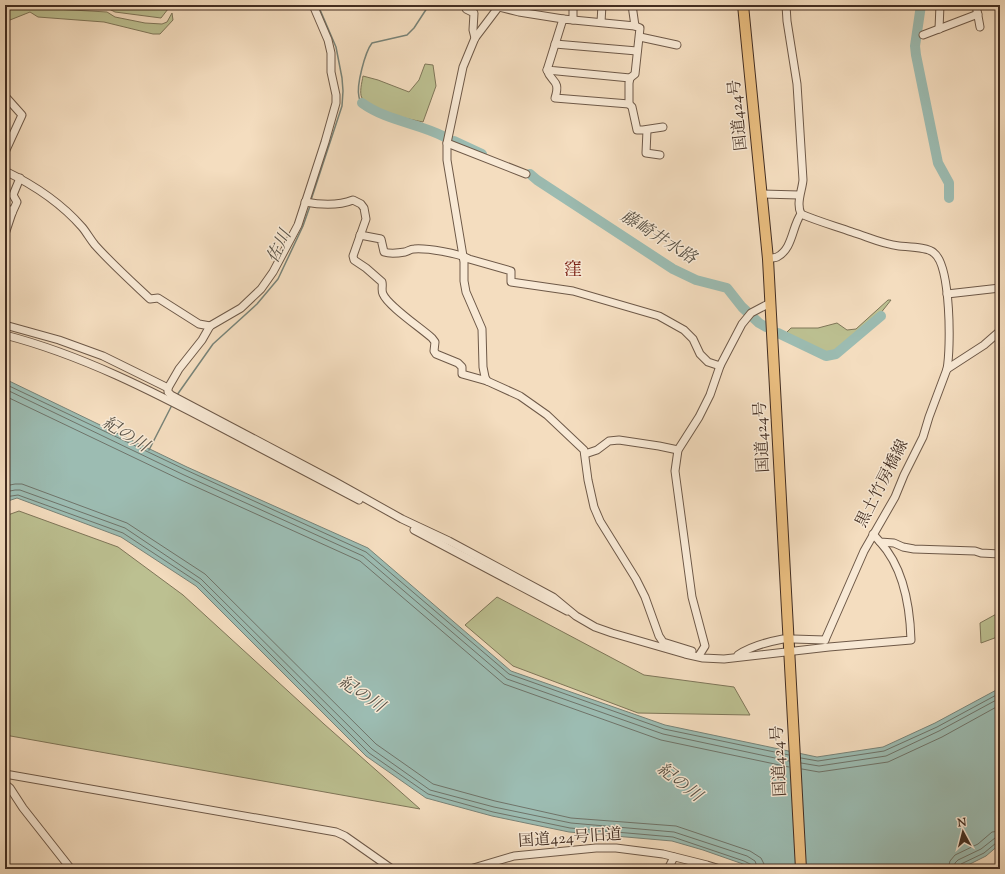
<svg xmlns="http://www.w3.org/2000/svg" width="1005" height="874" font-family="'Sorts Mill Goudy','Noto Serif JP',serif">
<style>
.green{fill:#bcc091;stroke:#7f7659}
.water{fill:#9cbcb2;stroke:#788378}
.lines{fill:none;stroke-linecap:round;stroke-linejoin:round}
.shore{stroke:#6f746a;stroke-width:1}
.stream{stroke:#788378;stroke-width:1.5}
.river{stroke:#9cbcb2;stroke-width:10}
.minor-casing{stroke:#6e5948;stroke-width:9}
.highway-casing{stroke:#422d21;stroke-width:12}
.minor{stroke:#f8e9d5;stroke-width:7}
.highway{stroke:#eabe80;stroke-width:10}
.labels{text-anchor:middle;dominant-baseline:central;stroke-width:3;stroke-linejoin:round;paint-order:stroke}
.street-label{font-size:16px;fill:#422d21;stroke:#f8e9d5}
.water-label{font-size:17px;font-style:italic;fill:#585145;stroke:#f8e9d5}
.quarter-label{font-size:18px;fill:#7a1f14;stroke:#f8e9d5}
</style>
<rect width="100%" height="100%" fill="#f4ddbf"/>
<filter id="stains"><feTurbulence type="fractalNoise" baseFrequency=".005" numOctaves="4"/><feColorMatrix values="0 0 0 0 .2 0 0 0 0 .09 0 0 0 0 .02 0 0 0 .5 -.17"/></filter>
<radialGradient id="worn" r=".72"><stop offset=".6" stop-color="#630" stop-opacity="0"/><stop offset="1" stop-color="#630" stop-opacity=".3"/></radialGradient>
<g class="green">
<polygon points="23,5 49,5 55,9 107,12 115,17 145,23 162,24 167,22 172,13 173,20 160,34 153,34 104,22 38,17 30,12 5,22 5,9 20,7"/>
<polygon points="94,5 169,5 168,9 161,18 115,12 105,7 94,7"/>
<path d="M425 64 433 65 436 86 423 122C409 119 369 112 362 98 359 93 362 82 363 76L378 80 409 92 419 80Z"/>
<polygon points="888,300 891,300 880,314 837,350 828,353 822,352 785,334 791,328 818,328 837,323 847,330 856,329"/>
<polygon points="19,511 118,547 183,595 324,724 420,809 5,735 5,516"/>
<polygon points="497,597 644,675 734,687 750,715 638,713 513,666 465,625"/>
<polygon points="1000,612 1000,636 981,643 980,623"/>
</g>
<polygon class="water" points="5,379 187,467 368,548 511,671 665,725 817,757 883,747 935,723 1000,688 1000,844 986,856 960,869 752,869 743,864 703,850 672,841 569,832 492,816 426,798 366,756 196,586 121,537 17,498 5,502"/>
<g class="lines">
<g class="shore">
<polyline points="5,384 186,470 366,552 509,674 664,729 789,755"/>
<polyline points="5,389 184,475 363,556 507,679 663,734 789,761"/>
<polyline points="5,396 181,480 360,561 504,684 661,740 789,767"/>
<polyline points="5,486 15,484 22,484 127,523 205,574 376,744 433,784 495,801 571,818 676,826 750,851 761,858 764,864 764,869"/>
<polyline points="5,492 15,490 20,490 125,528 201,579 372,749 430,790 494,807 571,823 674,832 747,856 755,861 758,869"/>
<polyline points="5,497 18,495 123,533 199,583 369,753 428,794 493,812 570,828 673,837 744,861 752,865 753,869"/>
<polyline points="801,758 818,761 884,751 937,727 1000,693"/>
<polyline points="801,763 819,766 886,756 939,731 1000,698"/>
<polyline points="802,769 819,772 888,762 942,737 1000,705"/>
<polyline points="948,869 950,861 955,855 978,844 992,832 1000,831"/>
<polyline points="954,869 955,863 958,860 981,849 995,838 1000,837"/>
<polyline points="959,869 961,864 984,853 996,843 1000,842"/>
</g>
<g class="stream">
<path d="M362 103C361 101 359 99 359 97 356 86 365 52 372 43L407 35 414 28 429 5"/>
<polyline points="311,200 342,106 343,91 342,78 336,47 318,5"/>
<polyline points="177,395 213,344 257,304 278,279 303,226 310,206"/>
<polyline points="149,450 172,405"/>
</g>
<g class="river">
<polyline points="921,5 915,46 916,55 938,163 949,183 949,198"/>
<path d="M362 103C387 121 418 123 445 137"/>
<polyline points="454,141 482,154"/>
<polyline points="530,174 537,180 673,269 696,280 727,288 742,307 759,323 766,327"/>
<polyline points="778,333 826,356 836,354 881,316"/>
</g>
<defs>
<g id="minor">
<path d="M313 5 328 40 331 53V72L336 95V103L325 142 298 225 273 272 261 289 241 308 210 326 202 340 179 369 168 388V392L171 395 332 480 402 519 449 541 553 597 576 616 595 627 612 633 685 654 703 658 724 659 829 647 911 640C910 606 904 568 880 542"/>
<polyline points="466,5 466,9 474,13 473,30 475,38"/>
<polyline points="632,5 635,26"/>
<polyline points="976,5 980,27"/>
<polyline points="499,7 519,12 563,19"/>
<polygon points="563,19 635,26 640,28 635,74 630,78 547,70"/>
<polyline points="573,20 573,5"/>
<polyline points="601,22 602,5"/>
<polyline points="939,29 940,5"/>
<polyline points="923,35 978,14"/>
<polyline points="640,37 677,45"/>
<polyline points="555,44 637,51"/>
<path d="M547 70C551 83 561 79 555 98L629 104"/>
<polyline points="630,78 629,83 629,104 632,107 637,130 643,130 663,127"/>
<polyline points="5,96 22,115 5,152"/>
<polyline points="647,130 646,153 660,155"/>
<polyline points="447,143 526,174"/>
<path d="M5 171C34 185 61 203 82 227 87 233 90 239 95 245 111 263 132 282 150 299L158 298 199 324 210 326"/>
<polyline points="762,194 799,195"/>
<path d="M305 202C321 205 338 206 353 200L361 204 364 208 366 219 353 256 354 260 366 268 382 282C383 286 381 290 383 294 388 306 421 328 432 338L435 342 434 351 436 354 458 363 462 367V374L487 381 520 396 547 415 584 450 588 480 594 507 600 521 636 579 645 597 659 636 663 642 692 651"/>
<polyline points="5,206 12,213"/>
<path d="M801 214C817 221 835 226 852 232 868 237 882 244 899 246 908 247 928 247 934 253 951 266 951 348 947 369"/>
<polyline points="5,234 12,213 17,202 13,195 20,178"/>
<path d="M360 235 381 239 384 252C390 254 399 253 405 252 408 251 411 249 414 249 427 248 458 253 469 259L511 271V282L573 291 659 316 684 330 693 339 700 354 708 362 720 366"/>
<path d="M768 259C770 258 775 258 777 257 793 249 792 226 801 214 796 203 802 191 803 180L797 84 787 21 786 5"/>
<polyline points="947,294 1000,288"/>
<polyline points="5,325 59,340 103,356 168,388"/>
<path d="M5 335C82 355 152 391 222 428 268 452 313 476 359 500"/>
<polyline points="487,381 485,377 483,367 482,329 466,292 464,281 464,262 447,160 447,143 463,67 475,38 500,5"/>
<polyline points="585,454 597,450 609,441 619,440 659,446 678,450"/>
<polyline points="414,530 567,611"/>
<polyline points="873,534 880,542 894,543 903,547 914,549 975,551 981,553 1000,554"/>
<polyline points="793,639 825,640"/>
<polyline points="825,640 864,551 895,497 904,475 923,437 929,417 947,369 984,345 1000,331"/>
<polyline points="700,654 705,646 692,597 675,471 678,450 699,417 710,395 720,366 742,324 751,313 770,303"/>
<path d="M738 655C751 646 767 642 783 639"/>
<polyline points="5,774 336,832 345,836 392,869"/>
<polyline points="5,784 10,788 23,808 71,869"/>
<polyline points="470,869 514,856 596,848 616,848 663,854 707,865 720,869"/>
<polyline points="668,869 674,857"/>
</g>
<polyline id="highway" points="743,5 768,259 801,869"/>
</defs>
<use href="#minor" class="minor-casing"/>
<use href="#highway" class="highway-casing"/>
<use href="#minor" class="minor"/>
<use href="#highway" class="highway"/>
</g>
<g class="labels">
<g class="street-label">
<text transform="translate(739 115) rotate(-96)">国道424号</text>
<text transform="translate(763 437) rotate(-93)">国道424号</text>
<text transform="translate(883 484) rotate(-63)">黒土竹房橋線</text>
<text transform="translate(780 761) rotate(-93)">国道424号</text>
<text transform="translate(570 839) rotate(-4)">国道424号旧道</text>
</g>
<g class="water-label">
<text transform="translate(658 238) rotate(32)">藤崎井水路</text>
<text transform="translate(280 247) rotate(-64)">佐川</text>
<text transform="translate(125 435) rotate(32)">紀の川</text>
<text transform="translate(361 695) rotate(34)">紀の川</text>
<text transform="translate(679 783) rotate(38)">紀の川</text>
</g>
<g class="quarter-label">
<text x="573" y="271">窪</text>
</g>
</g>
<rect width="1005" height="874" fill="none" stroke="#f4ddbf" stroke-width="20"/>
<rect x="6" y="6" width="993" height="862" fill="none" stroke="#422d21" stroke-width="2"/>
<rect x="10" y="10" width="985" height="854" fill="none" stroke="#422d21"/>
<g transform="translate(963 832) rotate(353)" stroke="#f8e9d5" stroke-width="3" paint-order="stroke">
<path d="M0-3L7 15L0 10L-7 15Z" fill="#422d21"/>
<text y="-6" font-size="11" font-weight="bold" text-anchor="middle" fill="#422d21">N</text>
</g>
<rect width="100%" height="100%" filter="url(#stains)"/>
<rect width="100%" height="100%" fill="url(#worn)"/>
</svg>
